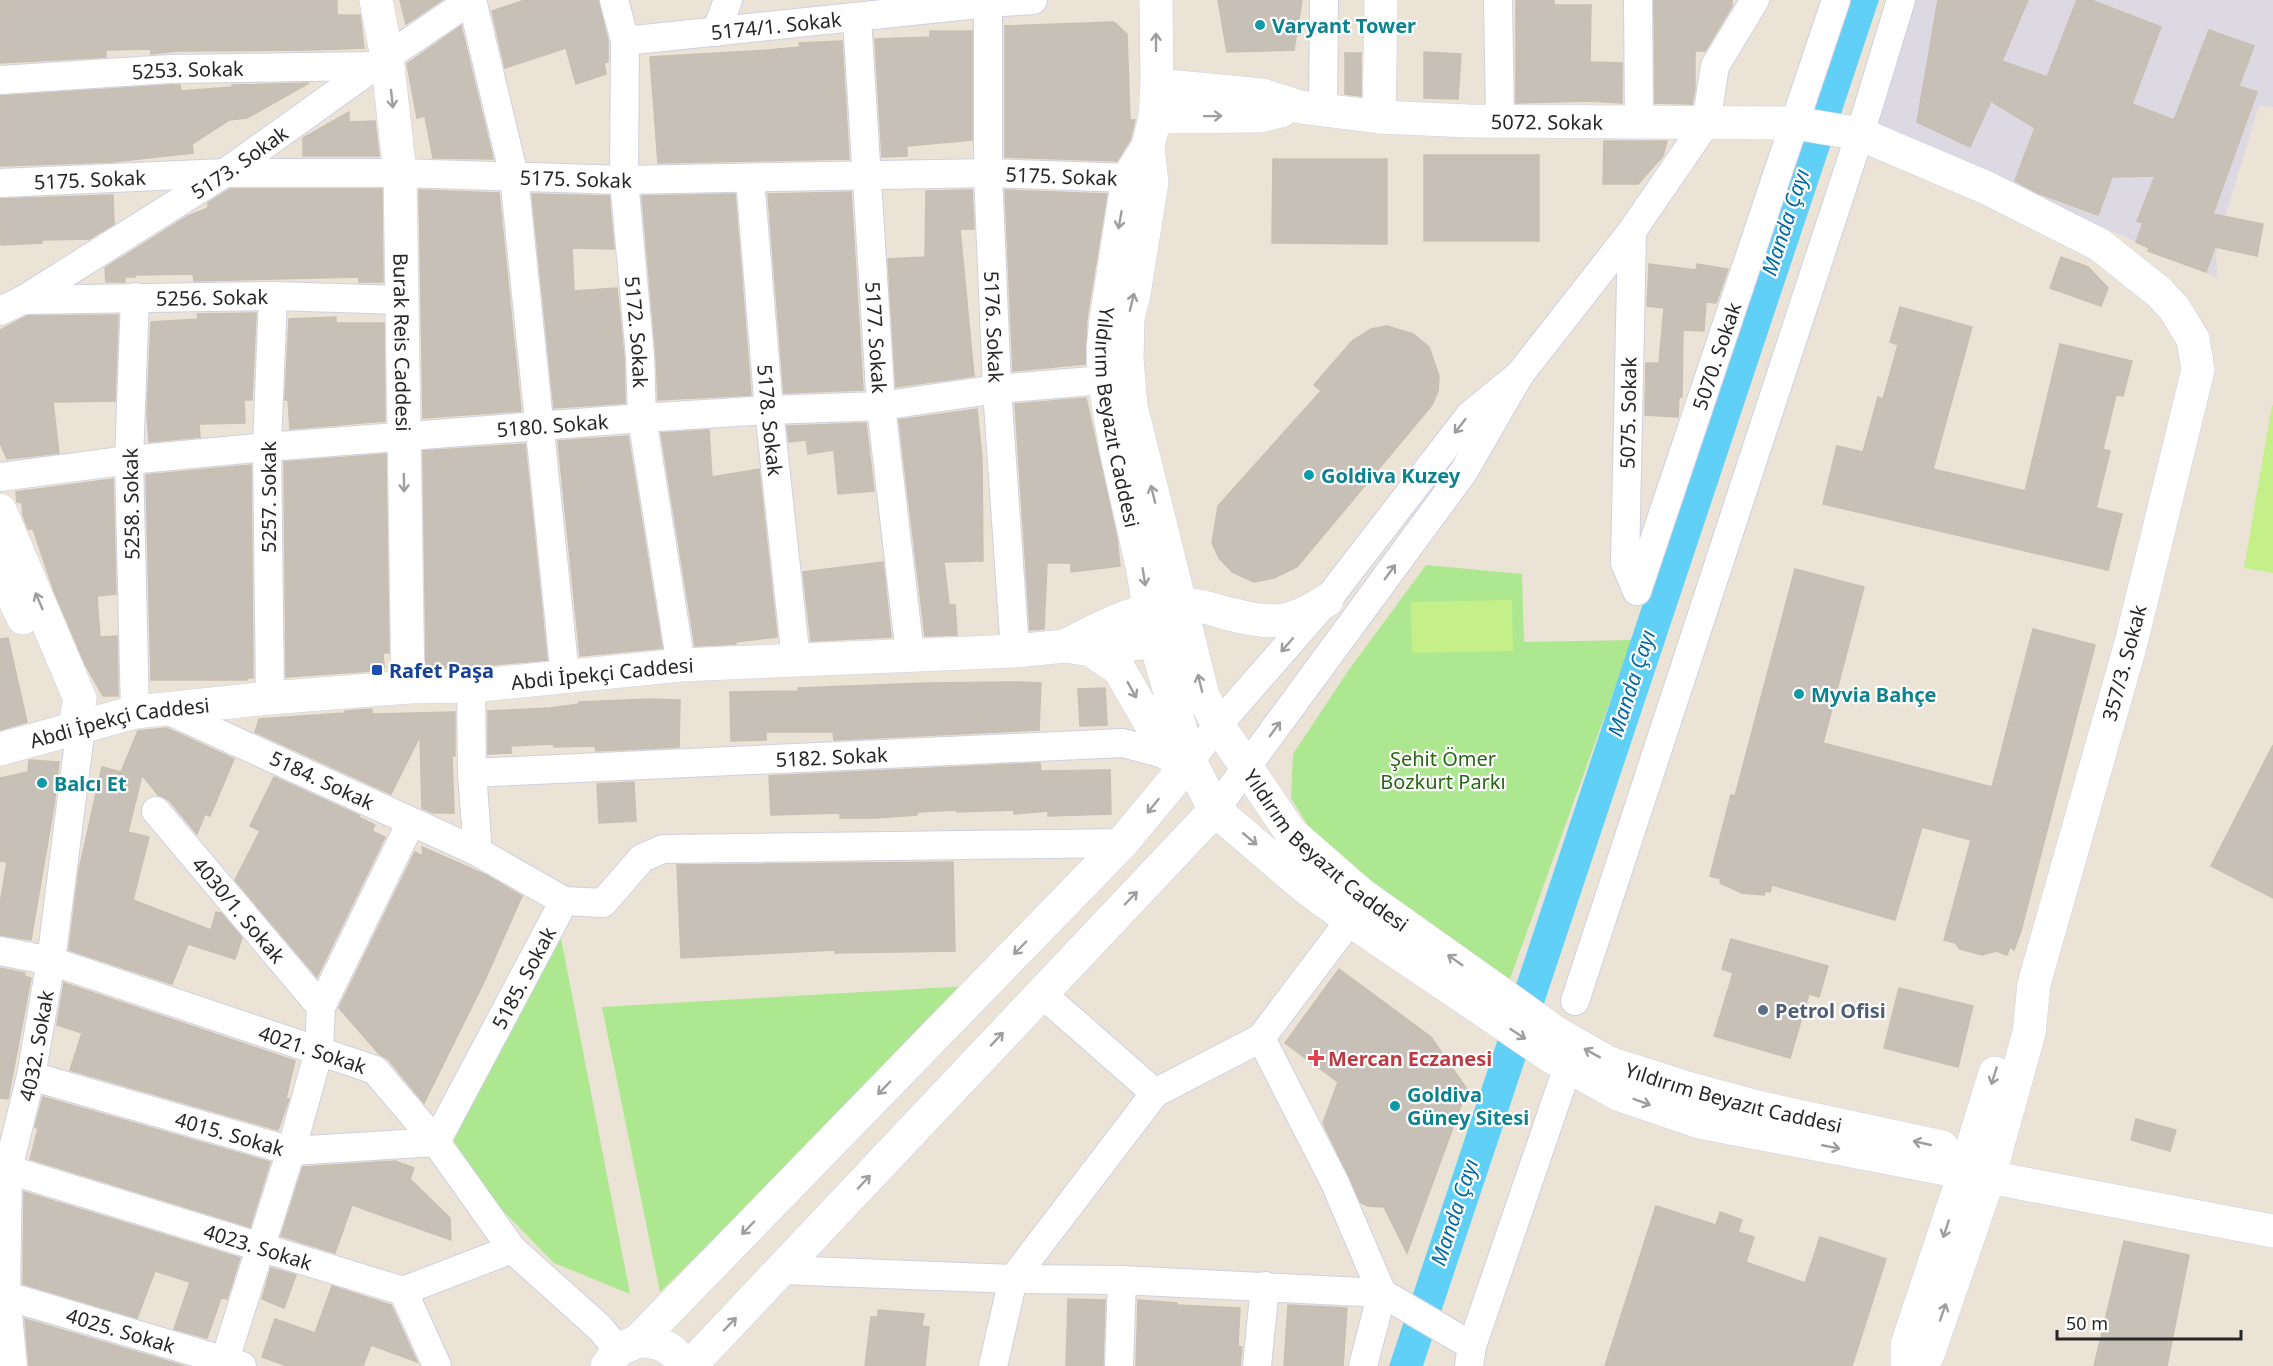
<svg xmlns="http://www.w3.org/2000/svg" width="2273" height="1366" font-family="'Noto Sans',sans-serif">
<style>
.industrial{fill:#dcd9e3}
.green{fill:#ade78f}
.pitch{fill:#c5ef89}
.water{fill:#61d0f7}
.building{fill:#c6c0b7;stroke:#c7bfb1;stroke-width:1.5}
.lines{fill:none;stroke-linecap:round;stroke-linejoin:round}
.minor-casing{stroke:#cdd1e2;stroke-width:30}
.tertiary-casing{stroke:#cdd1e2;stroke-width:34}
.secondary-casing{stroke:#cdd1e2;stroke-width:34}
.minor{stroke:#fff;stroke-width:28}
.tertiary{stroke:#fff;stroke-width:33}
.secondary{stroke:#fff;stroke-width:33}
.oneway{stroke:#9e9e9e}
.culture-dot{fill:#0f9aa8;stroke:#fff;stroke-width:2}
.transit-dot{fill:#1a4fb4;stroke:#fff;stroke-width:2}
.service-dot{fill:#5c6f8a;stroke:#fff;stroke-width:2}
.health-dot{fill:#e0444e;stroke:#fff;stroke-width:2}
.labels{text-anchor:middle;dominant-baseline:central;stroke-width:4.5;stroke-linejoin:round;paint-order:stroke}
.culture-label{font-size:20px;font-weight:bold;fill:#0d838f;stroke:#fff;text-anchor:start}
.street-label{font-size:20px;fill:#272727;stroke:#fff}
.transit-label{font-size:20px;font-weight:bold;fill:#164399;stroke:#fff;text-anchor:start}
.park-label{font-size:20px;fill:#266814;stroke:#fff}
.service-label{font-size:20px;font-weight:bold;fill:#4e5e75;stroke:#fff;text-anchor:start}
.health-label{font-size:20px;font-weight:bold;fill:#be3a42;stroke:#fff;text-anchor:start}
.water-label{font-size:21px;font-style:italic;fill:#046a9f;stroke:#fff}
</style>
<rect width="100%" height="100%" fill="#ece3d7"/>
<polygon class="industrial" points="1905,0 2273,0 2273,107 2259,106 2221,230 2216,255 2217,278 1868,122"/>
<g class="green">
<polygon points="1426,565 1522,574 1524,642 1632,640 1510,979 1323,850 1291,798 1293,754 1348,671"/>
<polygon points="561,938 630,1294 554,1263 436,1142"/>
<polygon points="969,986 660,1292 602,1007"/>
</g>
<g class="pitch">
<polygon points="2272,405 2273,405 2273,573 2244,568"/>
<polygon points="1512,600 1513,651 1412,653 1411,602"/>
</g>
<polygon class="water" points="1844,0 1879,0 1423,1366 1389,1366"/>
<g class="building">
<polygon points="0,0 337,0 337,15 360,15 364,48 312,50 178,51 151,54 151,49 106,50 106,57 0,63"/>
<polygon points="400,0 442,0 406,24"/>
<polygon points="525,0 598,0 608,41 608,62 604,63 606,74 576,84 566,48 505,68 492,11"/>
<polygon points="1218,0 1302,0 1294,50 1227,52"/>
<polygon points="1516,0 1554,0 1554,5 1591,5 1590,62 1622,63 1622,103 1588,101 1516,103"/>
<polygon points="1654,0 1732,0 1732,6 1705,51 1695,51 1695,89 1692,104 1655,103"/>
<polygon points="1938,0 2028,0 2002,61 2047,77 2077,0 2091,0 2161,27 2132,104 2174,120 2209,30 2254,46 2239,86 2257,92 2213,214 2263,224 2257,256 2215,247 2206,272 2148,251 2149,248 2136,242 2143,223 2137,221 2155,176 2112,177 2098,215 2038,193 2015,181 2035,128 1991,101 1970,147 1917,122"/>
<polygon points="1114,22 1127,34 1130,120 1135,120 1130,140 1117,161 1005,157 1005,26"/>
<polygon points="461,26 493,159 433,158 425,116 417,118 407,64"/>
<polygon points="930,31 972,31 972,140 907,146 907,156 882,157 875,39 930,37"/>
<polygon points="842,41 849,159 658,163 650,57 768,50 800,47 799,43"/>
<polygon points="1424,52 1461,54 1458,99 1424,98"/>
<polygon points="1345,53 1361,53 1361,96 1345,94"/>
<polygon points="309,83 247,118 229,120 192,144 193,153 112,162 0,166 0,96 171,85 180,85 181,91 232,87 232,85"/>
<polygon points="349,112 349,122 375,121 379,156 303,156 303,138"/>
<polygon points="1604,141 1667,141 1663,156 1638,184 1603,184"/>
<rect x="1424" y="155" width="115" height="86"/>
<polygon points="1273,159 1387,159 1387,244 1272,243"/>
<polygon points="230,189 382,189 383,282 359,282 359,277 194,281 193,274 135,275 135,277 125,277 125,282 106,282 105,268 188,216 208,208 208,203"/>
<polygon points="419,190 499,193 521,411 423,418"/>
<polygon points="972,190 974,229 960,229 974,376 896,387 888,259 925,257 926,191"/>
<polygon points="1005,190 1107,194 1087,318 1085,364 1013,371"/>
<polygon points="851,192 863,390 784,393 768,194"/>
<polygon points="532,194 609,196 614,249 572,248 574,291 617,288 624,357 625,403 554,408"/>
<polygon points="735,194 751,395 658,400 656,355 642,196"/>
<polygon points="113,195 114,224 89,239 42,240 42,243 1,245 0,199"/>
<polygon points="2061,257 2088,267 2108,288 2101,306 2050,288"/>
<polygon points="1649,264 1696,270 1697,264 1728,269 1716,303 1706,302 1704,331 1683,330 1682,397 1679,397 1678,417 1645,415 1646,363 1659,363 1664,308 1647,306"/>
<polygon points="1900,307 1972,327 1933,469 2025,491 2060,344 2132,361 2123,396 2116,395 2103,449 2110,451 2096,508 2122,514 2108,570 1823,504 1837,446 1863,452 1878,397 1883,399 1898,345 1890,342"/>
<polygon points="256,313 252,400 244,400 245,423 199,424 200,437 149,442 147,415 151,322 198,319 197,314"/>
<polygon points="118,315 115,401 53,402 59,453 7,459 0,443 0,330 27,316"/>
<polygon points="336,317 336,323 384,323 385,421 290,429 288,400 285,400 289,319"/>
<polygon points="1387,326 1413,334 1429,347 1439,376 1438,391 1432,405 1297,567 1274,578 1254,582 1232,572 1219,558 1212,543 1218,506 1321,391 1314,385 1352,341 1371,329"/>
<polygon points="1086,398 1117,538 1120,566 1071,572 1071,563 1047,563 1044,629 1030,630 1015,404"/>
<polygon points="977,409 982,459 983,561 944,562 949,605 955,605 957,635 925,636 899,420"/>
<polygon points="866,423 874,491 838,494 834,450 808,454 806,440 789,442 787,426"/>
<polygon points="709,430 712,477 759,469 777,637 735,642 736,644 695,646 661,433"/>
<polygon points="628,436 662,648 580,656 558,441"/>
<polygon points="525,444 547,660 470,667 426,668 423,451"/>
<polygon points="386,454 389,653 383,653 384,667 371,667 371,671 286,677 284,462"/>
<polygon points="251,465 253,678 247,678 247,680 151,680 146,475"/>
<polygon points="113,479 116,594 97,596 100,637 117,636 118,696 103,696 86,666 54,591 33,529 28,529 23,515 22,503 17,502 16,492"/>
<polygon points="883,562 891,637 811,641 803,572"/>
<polygon points="1795,569 1864,587 1823,743 1992,787 2033,629 2095,645 2021,931 2014,950 2010,947 2007,955 1996,951 1982,955 1960,949 1955,943 1944,940 1971,840 1922,827 1895,920 1772,885 1770,892 1765,891 1764,895 1742,893 1720,883 1721,879 1710,876 1731,795 1735,796"/>
<polygon points="8,638 27,722 0,730 0,639"/>
<polygon points="1017,682 1041,683 1039,730 834,740 833,732 766,732 766,740 731,741 730,692 798,691 798,688 927,683"/>
<polygon points="1105,688 1107,725 1080,726 1078,689"/>
<polygon points="650,699 680,700 679,747 596,751 595,746 554,747 553,744 511,746 511,753 488,754 488,711 550,708 579,704 579,702"/>
<polygon points="372,709 372,714 455,712 455,756 452,756 454,813 433,813 422,808 420,736 391,794 255,732 259,719 345,713 345,711"/>
<polygon points="166,728 234,759 210,816 205,814 197,834 169,800 158,795 142,775 128,832 149,837 133,900 211,930 216,912 221,913 242,938 235,959 188,944 172,984 69,950 79,870 102,767 121,772 138,731"/>
<polygon points="2273,745 2273,898 2211,866"/>
<polygon points="29,760 59,762 54,806 31,940 0,935 0,904 7,862 0,861 0,778 28,772"/>
<polygon points="1040,763 1041,771 1110,770 1111,814 1048,816 1048,811 1014,814 1014,810 957,812 957,810 917,812 917,815 875,818 840,818 840,813 771,815 769,776"/>
<polygon points="274,777 360,816 357,816 375,825 372,831 385,837 317,977 235,880 260,831 250,826"/>
<polygon points="634,782 636,821 599,823 597,784"/>
<polygon points="422,847 486,875 522,896 484,982 424,1103 388,1059 379,1054 339,1008 415,852 423,856"/>
<polygon points="953,862 955,951 835,953 835,950 681,958 677,865"/>
<polygon points="1731,939 1828,966 1819,997 1809,994 1790,1058 1714,1036 1733,973 1722,969"/>
<polygon points="0,968 25,973 24,976 31,978 8,1099 0,1098"/>
<polygon points="1339,969 1431,1037 1467,1089 1407,1253 1384,1207 1368,1206 1361,1203 1323,1123 1338,1082 1285,1043"/>
<polygon points="64,983 295,1061 286,1098 289,1099 278,1130 70,1070 82,1033 57,1025"/>
<polygon points="1899,988 1973,1006 1958,1067 1884,1048"/>
<polygon points="43,1097 270,1162 250,1227 30,1159 38,1129 35,1127"/>
<polygon points="2136,1119 2176,1130 2170,1151 2131,1140"/>
<polygon points="395,1161 414,1168 410,1179 450,1218 451,1240 352,1205 335,1253 281,1236 303,1167"/>
<polygon points="24,1192 240,1258 227,1299 221,1298 207,1338 174,1329 190,1282 155,1271 137,1318 23,1284"/>
<polygon points="1656,1206 1716,1225 1720,1212 1742,1220 1738,1232 1754,1237 1746,1262 1805,1283 1820,1237 1886,1259 1852,1366 1605,1366"/>
<polygon points="2124,1241 2189,1255 2167,1366 2094,1366"/>
<polygon points="271,1268 296,1275 284,1308 262,1299"/>
<polygon points="332,1286 391,1305 417,1362 371,1345 363,1366 287,1366 262,1357 275,1319 315,1333"/>
<polygon points="1068,1299 1105,1300 1103,1366 1066,1366"/>
<polygon points="1138,1300 1177,1303 1177,1305 1240,1308 1238,1346 1242,1347 1240,1366 1136,1366"/>
<polygon points="1288,1305 1347,1308 1343,1366 1284,1366"/>
<polygon points="878,1310 924,1314 922,1326 929,1327 925,1366 865,1366 871,1317 878,1317"/>
<polygon points="25,1319 184,1366 33,1366 29,1365"/>
</g>
<g class="lines">
<defs>
<g id="minor">
<polyline points="472,0 514,176 565,676"/>
<path id="s1" d="M614 0 625 41 624 180 640 356 642 418 681 665"/>
<polyline points="1498,0 1500,119"/>
<polyline points="1638,0 1639,121"/>
<path id="s2" d="M988 3V173L997 389 1015 651"/>
<path id="s3" d="M857 18 881 406 910 654"/>
<polyline points="716,32 728,0"/>
<path id="s4" d="M625 41 988 3 1033 0"/>
<path id="s5" d="M0 80 170 69 374 66"/>
<polyline points="1323,110 1324,0"/>
<path id="s6" d="M750 179 769 410 796 660"/>
<path id="s7" d="M0 183 225 173H400L624 180 988 173 1128 178 1149 181"/>
<polyline points="1632,231 1625,563 1637,591"/>
<path id="s8" d="M23 300 273 296 401 300"/>
<path id="s9" d="M0 311 23 300 225 173 387 57 471 0"/>
<path id="s10" d="M0 477 129 460 267 447 642 418 769 410 881 406 997 389 1104 380"/>
<path id="s11" d="M1637 591 1836 0"/>
<polyline points="471,686 472,773 478,852"/>
<polyline points="270,698 267,447 273,296"/>
<polyline points="135,712 129,460 135,297"/>
<path id="s12" d="M472 773 1123 743 1190 761 1218 725 1327 600 1470 415 1520 374"/>
<polyline points="1215,810 1464,471 1520,374 1632,231 1706,123 1715,66 1755,0"/>
<path id="s13" d="M156 811 321 1007"/>
<polyline points="564,901 603,903 642,858 663,849 1122,843"/>
<path id="s14" d="M0 951 51 961 375 1070 436 1142 512 1249 600 1328 618 1350"/>
<polyline points="1041,993 1155,1093"/>
<polyline points="1575,1001 1860,134 1901,0"/>
<polyline points="1261,1038 1335,1183 1382,1293 1363,1366"/>
<path id="s15" d="M31 1076 291 1151 436 1142 564 901 478 852 165 709"/>
<path id="s16" d="M0 1167 403 1291 512 1249"/>
<polyline points="781,1270 1013,1279 1122,1280 1382,1293 1472,1346"/>
<polyline points="403,1291 437,1366"/>
<path id="s17" d="M0 1294 242 1366"/>
<path id="s18" d="M13 1366 6 1295 8 1169 31 1076 51 961 81 726"/>
<polyline points="223,1366 291,1151 319,1051 321,1007 411,822"/>
<polyline points="993,1366 1013,1279 1155,1093 1261,1038 1350,920"/>
<polyline points="1119,1366 1122,1280"/>
<polyline points="1257,1366 1265,1286"/>
<polyline points="1469,1366 1472,1346 1568,1066"/>
</g>
<g id="tertiary">
<path id="s19" d="M1157 85 1262 95 1300 107 1379 117 1469 121 1795 123 1860 134 1987 188 2100 245 2159 292 2174 308 2193 339 2198 370 2131 643 2034 984 2029 1033 1989 1177 1929 1352 1921 1366"/>
<polyline points="1155,117 1260,116 1281,111"/>
<polyline points="1379,117 1381,0"/>
<polyline points="0,510 80,699 77,714 81,726"/>
<polyline points="0,569 23,618"/>
<path d="M638 1341C659 1341 674 1347 684 1366"/>
<polyline points="607,1366 618,1350 638,1341 1122,843 1190,761"/>
<polyline points="690,1366 1215,810"/>
<polyline points="1907,1366 1907,1345 1964,1174 1995,1073"/>
</g>
<g id="secondary">
<path id="s20" d="M376 0 387 57 400 173 408 687"/>
<path id="s21" d="M1156 0 1157 85 1155 117 1148 147 1152 182 1134 294 1128 319 1127 359 1131 406 1203 696 1218 725 1291 833 1361 894 1555 1032 1609 1063 1687 1088 1757 1107 1942 1147"/>
<path id="s22" d="M1148 147 1128 178 1106 320 1103 348 1104 380 1116 450 1142 566 1155 641 1190 761 1215 810 1305 887 1350 920 1552 1057 1620 1095 1699 1122 2273 1231"/>
<path d="M1065 646C1101 627 1140 606 1182 605 1196 604 1209 608 1222 612 1267 624 1288 627 1327 600"/>
<polyline points="1091,650 1119,669 1168,754"/>
<path id="s23" d="M0 749 135 712 270 698 408 687 471 686 681 665 1015 651 1065 646 1091 650 1177 638"/>
</g>
</defs>
<use href="#minor" class="minor-casing"/>
<use href="#tertiary" class="tertiary-casing"/>
<use href="#secondary" class="secondary-casing"/>
<use href="#minor" class="minor"/>
<use href="#tertiary" class="tertiary"/>
<use href="#secondary" class="secondary"/>
</g>
<defs><path id="oneway-shaft" d="M-6 0H5M1.5-3L5.5 0L1.5 3" fill="none" stroke-width="1.6" stroke-linecap="round" stroke-linejoin="round" transform="scale(1.5)"/></defs>
<g class="oneway">
<use href="#oneway-shaft" transform="translate(1156 42) rotate(-90)"/>
<use href="#oneway-shaft" transform="translate(392 99) rotate(84)"/>
<use href="#oneway-shaft" transform="translate(1213 116) rotate(-1)"/>
<use href="#oneway-shaft" transform="translate(1120 220) rotate(100)"/>
<use href="#oneway-shaft" transform="translate(1132 302) rotate(-76)"/>
<use href="#oneway-shaft" transform="translate(1460 426) rotate(128)"/>
<use href="#oneway-shaft" transform="translate(404 483) rotate(89)"/>
<use href="#oneway-shaft" transform="translate(1153 494) rotate(-104)"/>
<use href="#oneway-shaft" transform="translate(1390 572) rotate(-54)"/>
<use href="#oneway-shaft" transform="translate(1144 577) rotate(81)"/>
<use href="#oneway-shaft" transform="translate(39 601) rotate(-113)"/>
<use href="#oneway-shaft" transform="translate(1287 645) rotate(131)"/>
<use href="#oneway-shaft" transform="translate(1200 683) rotate(-104)"/>
<use href="#oneway-shaft" transform="translate(1132 690) rotate(61)"/>
<use href="#oneway-shaft" transform="translate(1275 729) rotate(-54)"/>
<use href="#oneway-shaft" transform="translate(1153 806) rotate(129)"/>
<use href="#oneway-shaft" transform="translate(1250 839) rotate(40)"/>
<use href="#oneway-shaft" transform="translate(1131 898) rotate(-46)"/>
<use href="#oneway-shaft" transform="translate(1020 948) rotate(134)"/>
<use href="#oneway-shaft" transform="translate(1455 960) rotate(-145)"/>
<use href="#oneway-shaft" transform="translate(1518 1034) rotate(33)"/>
<use href="#oneway-shaft" transform="translate(997 1039) rotate(-47)"/>
<use href="#oneway-shaft" transform="translate(1592 1053) rotate(-151)"/>
<use href="#oneway-shaft" transform="translate(1994 1076) rotate(107)"/>
<use href="#oneway-shaft" transform="translate(884 1088) rotate(134)"/>
<use href="#oneway-shaft" transform="translate(1642 1102) rotate(20)"/>
<use href="#oneway-shaft" transform="translate(1922 1143) rotate(-167)"/>
<use href="#oneway-shaft" transform="translate(1831 1147) rotate(11)"/>
<use href="#oneway-shaft" transform="translate(864 1182) rotate(-47)"/>
<use href="#oneway-shaft" transform="translate(748 1228) rotate(134)"/>
<use href="#oneway-shaft" transform="translate(1946 1229) rotate(108)"/>
<use href="#oneway-shaft" transform="translate(1943 1312) rotate(-71)"/>
<use href="#oneway-shaft" transform="translate(730 1324) rotate(-46)"/>
</g>
<g class="culture-dot">
<circle cx="1260" cy="25" r="6"/>
<circle cx="1309" cy="475" r="6"/>
<circle cx="1799" cy="694" r="6"/>
<circle cx="42" cy="783" r="6"/>
<circle cx="1395" cy="1106" r="6"/>
</g>
<rect class="transit-dot" x="371" y="664" width="12" height="12" rx="3"/>
<circle class="service-dot" cx="1763" cy="1010" r="6"/>
<path class="health-dot" d="M1313 1049h6v6h6v6h-6v6h-6v-6h-6v-6h6z"/>
<g class="labels">
<g class="culture-label">
<text x="1272" y="25">Varyant Tower</text>
<text x="1321" y="475">Goldiva Kuzey</text>
<text x="1811" y="694">Myvia Bahçe</text>
<text x="54" y="783">Balcı Et</text>
<text x="1407" y="1094">Goldiva<tspan x="1407" dy="23">Güney Sitesi</tspan></text>
</g>
<g class="street-label">
<text stroke="none"><textPath href="#s4" startOffset="152">5174/1. Sokak</textPath></text>
<text stroke="none"><textPath href="#s5" startOffset="188">5253. Sokak</textPath></text>
<text stroke="none"><textPath href="#s19" startOffset="393">5072. Sokak</textPath></text>
<text stroke="none"><textPath href="#s9" startOffset="282">5173. Sokak</textPath></text>
<text stroke="none"><textPath href="#s7" startOffset="1062">5175. Sokak</textPath></text>
<text stroke="none"><textPath href="#s7" startOffset="576">5175. Sokak</textPath></text>
<text stroke="none"><textPath href="#s7" startOffset="90">5175. Sokak</textPath></text>
<text stroke="none"><textPath href="#s8" startOffset="189">5256. Sokak</textPath></text>
<text stroke="none"><textPath href="#s2" startOffset="324">5176. Sokak</textPath></text>
<text stroke="none"><textPath href="#s1" startOffset="334">5172. Sokak</textPath></text>
<text stroke="none"><textPath href="#s3" startOffset="320">5177. Sokak</textPath></text>
<text stroke="none"><textPath href="#s20" startOffset="344">Burak Reis Caddesi</textPath></text>
<text stroke="none"><textPath href="#s11" startOffset="248">5070. Sokak</textPath></text>
<text transform="translate(1628 413) rotate(-89)">5075. Sokak</text>
<text stroke="none"><textPath href="#s22" startOffset="279">Yıldırım Beyazıt Caddesi</textPath></text>
<text stroke="none"><textPath href="#s6" startOffset="242">5178. Sokak</textPath></text>
<text stroke="none"><textPath href="#s10" startOffset="555">5180. Sokak</textPath></text>
<text transform="translate(268 497) rotate(-90)">5257. Sokak</text>
<text transform="translate(131 504) rotate(-91)">5258. Sokak</text>
<text transform="translate(2124 663) rotate(-75)">357/3. Sokak</text>
<text stroke="none"><textPath href="#s23" startOffset="609">Abdi İpekçi Caddesi</textPath></text>
<text stroke="none"><textPath href="#s23" startOffset="123">Abdi İpekçi Caddesi</textPath></text>
<text stroke="none"><textPath href="#s12" startOffset="360">5182. Sokak</textPath></text>
<text transform="translate(322 780) rotate(25)">5184. Sokak</text>
<text stroke="none"><textPath href="#s21" startOffset="908">Yıldırım Beyazıt Caddesi</textPath></text>
<text stroke="none"><textPath href="#s13" startOffset="129">4030/1. Sokak</textPath></text>
<text stroke="none"><textPath href="#s15" startOffset="602">5185. Sokak</textPath></text>
<text stroke="none"><textPath href="#s18" startOffset="324">4032. Sokak</textPath></text>
<text stroke="none"><textPath href="#s14" startOffset="328">4021. Sokak</textPath></text>
<text stroke="none"><textPath href="#s21" startOffset="1394">Yıldırım Beyazıt Caddesi</textPath></text>
<text stroke="none"><textPath href="#s15" startOffset="207">4015. Sokak</textPath></text>
<text stroke="none"><textPath href="#s16" startOffset="270">4023. Sokak</textPath></text>
<text stroke="none"><textPath href="#s17" startOffset="126">4025. Sokak</textPath></text>
</g>
<g class="transit-label">
<text x="389" y="670">Rafet Paşa</text>
</g>
<g class="park-label">
<text x="1443" y="758">Şehit Ömer<tspan x="1443" dy="23">Bozkurt Parkı</tspan></text>
</g>
<g class="service-label">
<text x="1775" y="1010">Petrol Ofisi</text>
</g>
<g class="health-label">
<text x="1328" y="1058">Mercan Eczanesi</text>
</g>
<g class="water-label">
<text transform="translate(1785 222) rotate(-72)">Manda Çayı</text>
<text transform="translate(1631 683) rotate(-72)">Manda Çayı</text>
<text transform="translate(1454 1212) rotate(-72)">Manda Çayı</text>
</g>
</g>
<path d="M2057 1330v9h184v-9" fill="none" stroke="#272727" stroke-width="3"/>
<text x="2066" y="1330" font-size="18" fill="#272727" stroke="#ffffff" stroke-width="4.5" paint-order="stroke">50 m</text>
</svg>
